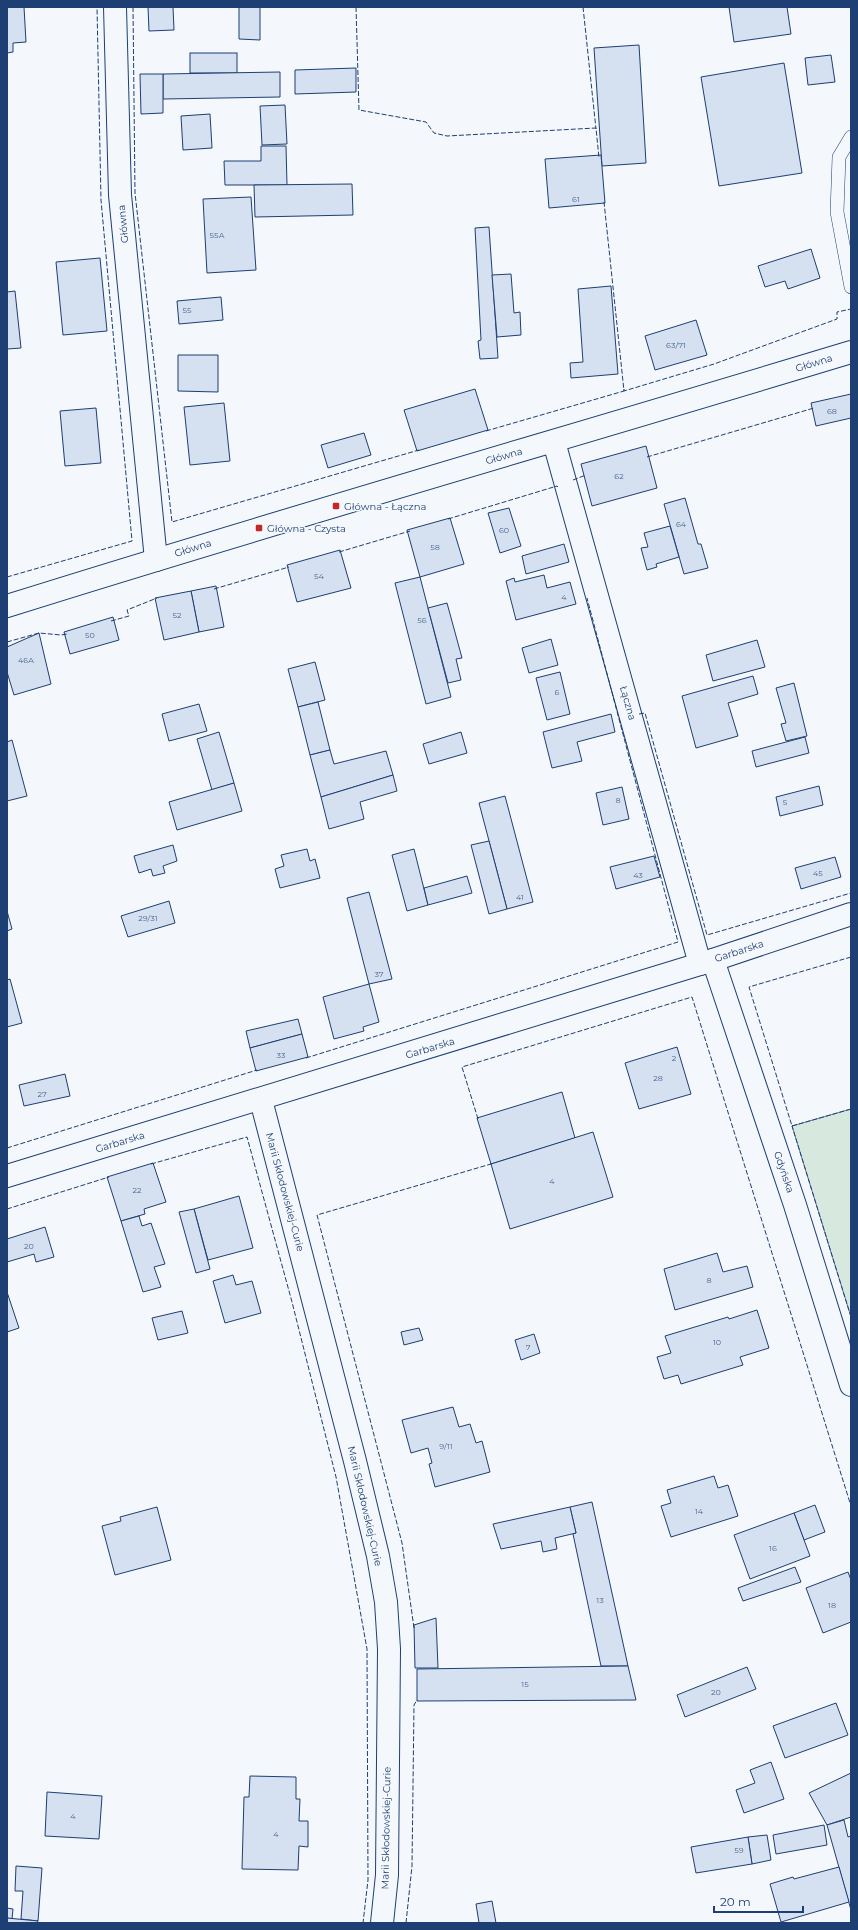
<svg xmlns="http://www.w3.org/2000/svg" width="858" height="1930" font-family="Montserrat,sans-serif">
<style>
.green{fill:#d7e8df;stroke:#687fa3}
.building{fill:#d5e0f0;stroke:#1d3f73}
.lines{fill:none;stroke-linecap:round;stroke-linejoin:round}
.service-casing{stroke:#1d3f73;stroke-width:14}
.minor-casing{stroke:#1d3f73;stroke-width:24}
.service{stroke:#f4f7fb;stroke-width:13}
.minor{stroke:#f4f7fb;stroke-width:22}
.fence{stroke:#1d3f73;stroke-width:1;stroke-dasharray:5 2;stroke-linecap:butt}
.poi-dot{fill:#c62828;stroke:#f4f7fb;stroke-width:1.5}
.labels{text-anchor:middle;dominant-baseline:central;stroke-width:3;stroke-linejoin:round;paint-order:stroke}
.number-label{font-size:8px;fill:#4b6792}
.street-label{font-size:10px;fill:#1d3f73;stroke:#f4f7fb}
.poi-label{font-size:10px;fill:#1d3f73;stroke:#f4f7fb;text-anchor:start}
</style>
<rect width="100%" height="100%" fill="#f4f7fb"/>
<polygon class="green" points="851,1109 851,1317 792,1126"/>
<g class="building">
<polygon points="7,7 24,7 26,42 13,43 13,52 7,53"/>
<polygon points="148,7 173,7 174,30 149,31"/>
<polygon points="239,7 260,7 260,40 239,39"/>
<polygon points="729,7 787,7 791,34 734,42"/>
<polygon points="639,45 646,163 602,166 594,48"/>
<rect x="190" y="53" width="47" height="20"/>
<polygon points="831,55 835,82 808,85 805,58"/>
<polygon points="784,63 802,173 719,186 701,77"/>
<polygon points="356,68 356,92 295,94 295,70"/>
<polygon points="280,72 280,97 163,99 163,74"/>
<polygon points="140,74 163,74 163,113 141,114"/>
<polygon points="285,105 287,144 262,145 260,106"/>
<polygon points="210,114 212,148 183,150 181,116"/>
<polygon points="261,146 286,146 287,185 225,185 224,161 261,161"/>
<polygon points="601,155 605,203 549,208 545,159"/>
<polygon points="352,184 353,215 255,217 254,185"/>
<polygon points="251,197 256,270 207,273 203,199"/>
<polygon points="489,227 498,358 480,359 478,341 481,340 475,228"/>
<polygon points="811,249 820,278 788,289 785,281 765,287 758,266"/>
<polygon points="100,258 107,331 63,335 56,262"/>
<polygon points="511,274 514,313 520,312 521,335 497,337 492,275"/>
<polygon points="611,286 618,374 571,378 570,363 583,362 578,289"/>
<polygon points="15,291 21,348 7,349 7,292"/>
<polygon points="221,297 223,320 179,324 177,301"/>
<polygon points="696,320 707,355 655,370 645,336"/>
<polygon points="178,355 218,355 218,392 178,391"/>
<polygon points="475,389 488,430 417,451 404,410"/>
<polygon points="851,394 851,418 816,426 811,403"/>
<polygon points="224,403 230,461 190,465 184,407"/>
<polygon points="96,408 101,463 65,466 60,411"/>
<polygon points="364,433 371,455 328,468 321,445"/>
<polygon points="646,446 657,488 592,506 581,464"/>
<polygon points="685,498 698,544 701,544 708,568 684,574 664,504"/>
<polygon points="509,508 521,546 500,553 488,513"/>
<polygon points="450,518 464,564 420,577 407,530"/>
<polygon points="670,526 679,557 656,564 657,567 647,570 641,548 648,547 644,533"/>
<polygon points="564,544 569,562 526,574 522,556"/>
<polygon points="340,550 351,588 297,602 287,565"/>
<polygon points="544,575 547,588 570,582 576,604 516,620 506,581 514,578 515,582"/>
<polygon points="420,577 451,697 426,704 395,583"/>
<polygon points="216,586 224,627 199,632 191,591"/>
<polygon points="191,591 199,632 164,640 155,598"/>
<polygon points="447,603 462,658 456,659 461,680 448,683 428,608"/>
<polygon points="113,617 119,640 70,654 64,632"/>
<polygon points="39,633 51,684 14,695 7,672 7,647"/>
<polygon points="551,639 558,665 529,673 522,648"/>
<polygon points="757,640 765,667 713,681 706,655"/>
<polygon points="315,662 325,700 298,707 288,669"/>
<polygon points="560,672 570,714 547,720 536,678"/>
<polygon points="753,676 758,694 728,703 738,736 696,748 682,696"/>
<polygon points="794,683 807,736 786,741 781,724 786,723 776,688"/>
<polygon points="318,702 330,750 310,755 298,707"/>
<polygon points="199,704 207,731 169,741 162,714"/>
<polygon points="611,714 615,732 577,742 582,761 552,768 543,732"/>
<polygon points="219,732 234,783 212,790 197,739"/>
<polygon points="461,732 467,753 429,764 423,744"/>
<polygon points="805,737 809,753 756,767 752,751"/>
<polygon points="12,740 27,796 7,801 7,742"/>
<polygon points="330,750 334,764 386,751 393,775 321,797 310,755"/>
<polygon points="393,775 397,791 360,802 364,819 329,829 321,797"/>
<polygon points="234,783 242,811 177,830 169,802"/>
<polygon points="819,786 823,805 780,816 776,797"/>
<polygon points="622,787 629,819 603,825 596,793"/>
<polygon points="505,796 533,902 507,909 479,803"/>
<polygon points="489,841 507,909 489,914 471,845"/>
<polygon points="173,845 177,861 163,866 165,873 153,876 151,869 139,873 134,856"/>
<polygon points="307,849 310,861 315,859 320,878 280,888 275,869 284,866 281,855"/>
<polygon points="414,849 428,905 407,911 392,855"/>
<polygon points="654,856 660,877 616,889 610,867"/>
<polygon points="835,857 841,877 801,889 795,868"/>
<polygon points="467,876 472,893 428,905 424,888"/>
<polygon points="369,892 392,979 369,984 347,898"/>
<polygon points="169,901 175,923 128,937 121,916"/>
<polygon points="7,911 12,929 7,931"/>
<polygon points="10,979 22,1023 7,1027 7,980"/>
<polygon points="369,984 379,1022 363,1027 364,1031 334,1039 323,997"/>
<polygon points="298,1019 302,1034 250,1048 246,1031"/>
<polygon points="302,1034 308,1057 256,1071 250,1048"/>
<polygon points="677,1047 691,1094 639,1109 625,1063"/>
<polygon points="65,1074 70,1096 24,1106 19,1085"/>
<polygon points="562,1092 575,1138 491,1164 477,1118"/>
<polygon points="593,1132 613,1197 510,1229 491,1164"/>
<polygon points="153,1163 166,1202 144,1209 145,1214 121,1221 107,1177"/>
<polygon points="239,1196 253,1248 208,1260 194,1209"/>
<polygon points="194,1209 210,1269 196,1273 179,1212"/>
<polygon points="139,1216 142,1226 151,1223 165,1264 154,1267 161,1287 143,1292 121,1221"/>
<polygon points="45,1227 54,1257 36,1262 34,1254 7,1262 7,1239"/>
<polygon points="717,1253 723,1272 747,1266 753,1287 675,1310 664,1269"/>
<polygon points="233,1275 236,1285 252,1281 261,1313 225,1323 213,1281"/>
<polygon points="7,1292 19,1328 7,1332"/>
<polygon points="757,1310 769,1348 740,1357 743,1365 681,1384 678,1375 664,1379 657,1357 671,1353 665,1336 728,1317 729,1319"/>
<polygon points="182,1311 188,1333 158,1340 152,1318"/>
<polygon points="419,1328 423,1340 404,1345 401,1332"/>
<polygon points="534,1334 540,1353 521,1360 515,1340"/>
<polygon points="453,1407 459,1427 470,1424 476,1443 482,1441 490,1472 435,1487 429,1464 432,1463 428,1448 411,1453 402,1420"/>
<polygon points="714,1476 718,1488 728,1485 738,1516 671,1537 661,1506 671,1503 667,1490"/>
<polygon points="592,1502 628,1666 601,1666 573,1534 576,1533 570,1507"/>
<polygon points="815,1505 825,1532 804,1540 794,1513"/>
<polygon points="157,1507 171,1560 115,1575 102,1526 121,1521 120,1517"/>
<polygon points="570,1507 576,1533 555,1538 557,1549 543,1552 541,1541 501,1549 493,1524"/>
<polygon points="794,1513 810,1556 750,1579 734,1535"/>
<polygon points="795,1567 801,1582 743,1601 738,1588"/>
<polygon points="848,1572 851,1580 851,1622 823,1633 806,1588"/>
<polygon points="436,1618 438,1668 415,1668 414,1625"/>
<polygon points="628,1666 636,1700 417,1701 417,1669"/>
<polygon points="747,1667 756,1689 685,1717 677,1695"/>
<polygon points="836,1703 848,1735 785,1758 773,1726"/>
<polygon points="771,1762 784,1799 744,1813 736,1790 755,1783 750,1770"/>
<polygon points="851,1773 851,1817 827,1825 809,1793"/>
<polygon points="250,1776 296,1777 296,1799 300,1799 299,1821 308,1821 308,1847 299,1846 298,1870 242,1869 244,1797 249,1797"/>
<polygon points="47,1792 102,1796 99,1839 45,1836"/>
<polygon points="844,1820 848,1837 851,1836 851,1910 827,1825"/>
<polygon points="824,1825 827,1845 776,1854 773,1835"/>
<polygon points="767,1835 771,1860 752,1864 748,1837"/>
<polygon points="748,1837 752,1864 696,1873 691,1847"/>
<polygon points="16,1866 42,1868 38,1921 21,1919 23,1891 15,1891"/>
<polygon points="839,1867 849,1902 781,1922 770,1884 793,1877 794,1879"/>
<polygon points="492,1901 496,1923 479,1923 476,1904"/>
<polygon points="7,1908 13,1909 12,1919 7,1918"/>
<polygon points="7,1918 38,1921 37,1923 7,1923"/>
</g>
<g class="lines">
<defs>
<polyline id="service" points="851,137 839,157 837,212 851,287"/>
<g id="minor">
<polyline points="115,7 120,195 156,560"/>
<polyline points="554,442 700,964"/>
<path d="M7 606C287 518 570 437 851 352"/>
<polyline points="713,960 795,1205 851,1385"/>
<polyline points="261,1100 355,1461 378,1556 386,1602 389,1649 387,1875 382,1923"/>
<polyline points="7,1176 713,960 851,914"/>
</g>
</defs>
<use href="#service" class="service-casing"/>
<use href="#minor" class="minor-casing"/>
<use href="#service" class="service"/>
<use href="#minor" class="minor"/>
<g class="fence">
<polyline points="133,7 135,193 172,522 419,450"/>
<polyline points="356,7 359,110 426,122 434,133 447,136 596,128 599,158"/>
<polyline points="583,7 596,129"/>
<polyline points="624,389 624,391 714,364 837,319 837,312 851,309"/>
<polyline points="486,431 624,391 604,202"/>
<polyline points="647,457 814,408"/>
<polyline points="573,480 586,475"/>
<polyline points="448,519 557,486 558,487"/>
<polyline points="339,552 410,531"/>
<polyline points="7,577 132,541 101,200 97,7"/>
<polyline points="214,589 289,567"/>
<polyline points="111,621 129,616 127,610 157,598"/>
<polyline points="7,642 39,633 61,635 67,634"/>
<polyline points="639,714 645,713 707,935 851,893"/>
<polyline points="851,957 749,987 792,1126 851,1109"/>
<polyline points="306,1058 678,942 587,598"/>
<polyline points="478,1119 462,1067 692,997 851,1506"/>
<polyline points="793,1126 792,1126 851,1317"/>
<polyline points="7,1148 257,1070"/>
<polyline points="151,1164 247,1137 292,1302 336,1477 367,1649 368,1880 363,1923"/>
<polyline points="7,1209 109,1177"/>
<polyline points="414,1628 402,1543 317,1215 491,1164 490,1162"/>
<polyline points="406,1923 412,1866 414,1705 417,1700"/>
</g>
</g>
<g class="poi-dot">
<rect x="332" y="502" width="8" height="8" rx="2"/>
<rect x="255" y="524" width="8" height="8" rx="2"/>
</g>
<g class="labels">
<g class="number-label">
<text x="576" y="199">61</text>
<text x="217" y="235">55A</text>
<text x="187" y="310">55</text>
<text x="676" y="345">63/71</text>
<text x="832" y="411">68</text>
<text x="619" y="476">62</text>
<text x="681" y="524">64</text>
<text x="504" y="530">60</text>
<text x="435" y="547">58</text>
<text x="319" y="576">54</text>
<text x="564" y="597">4</text>
<text x="177" y="615">52</text>
<text x="422" y="620">56</text>
<text x="90" y="635">50</text>
<text x="26" y="660">46A</text>
<text x="557" y="692">6</text>
<text x="618" y="800">8</text>
<text x="785" y="802">5</text>
<text x="818" y="873">45</text>
<text x="638" y="875">43</text>
<text x="520" y="897">41</text>
<text x="148" y="918">29/31</text>
<text x="379" y="974">37</text>
<text x="281" y="1055">33</text>
<text x="674" y="1058">2</text>
<text x="658" y="1078">28</text>
<text x="42" y="1094">27</text>
<text x="552" y="1181">4</text>
<text x="137" y="1190">22</text>
<text x="29" y="1246">20</text>
<text x="709" y="1280">8</text>
<text x="717" y="1342">10</text>
<text x="528" y="1347">7</text>
<text x="446" y="1446">9/11</text>
<text x="699" y="1511">14</text>
<text x="773" y="1548">16</text>
<text x="600" y="1600">13</text>
<text x="832" y="1605">18</text>
<text x="525" y="1684">15</text>
<text x="716" y="1692">20</text>
<text x="73" y="1816">4</text>
<text x="276" y="1834">4</text>
<text x="739" y="1850">59</text>
</g>
<g class="street-label">
<text transform="translate(123 224) rotate(-95)">Główna</text>
<text transform="translate(814 363) rotate(-17)">Główna</text>
<text transform="translate(504 456) rotate(-16)">Główna</text>
<text transform="translate(193 548) rotate(-17)">Główna</text>
<text transform="translate(628 703) rotate(74)">Łączna</text>
<text transform="translate(739 951) rotate(-18)">Garbarska</text>
<text transform="translate(430 1048) rotate(-17)">Garbarska</text>
<text transform="translate(120 1142) rotate(-17)">Garbarska</text>
<text transform="translate(784 1172) rotate(71)">Gdyńska</text>
<text transform="translate(285 1192) rotate(75)">Marii Skłodowskiej-Curie</text>
<text transform="translate(365 1506) rotate(77)">Marii Skłodowskiej-Curie</text>
<text transform="translate(386 1828) rotate(-89)">Marii Skłodowskiej-Curie</text>
</g>
<g class="poi-label">
<text x="344" y="506">Główna - Łączna</text>
<text x="267" y="528">Główna - Czysta</text>
</g>
</g>
<rect width="858" height="1930" fill="none" stroke="#1d3f73" stroke-width="16"/>
<path d="M714 1906v6h89v-6" fill="none" stroke="#1d3f73" stroke-width="2"/>
<text x="720" y="1906" font-size="12" fill="#1d3f73" stroke="#f4f7fb" stroke-width="3" paint-order="stroke">20 m</text>
</svg>
